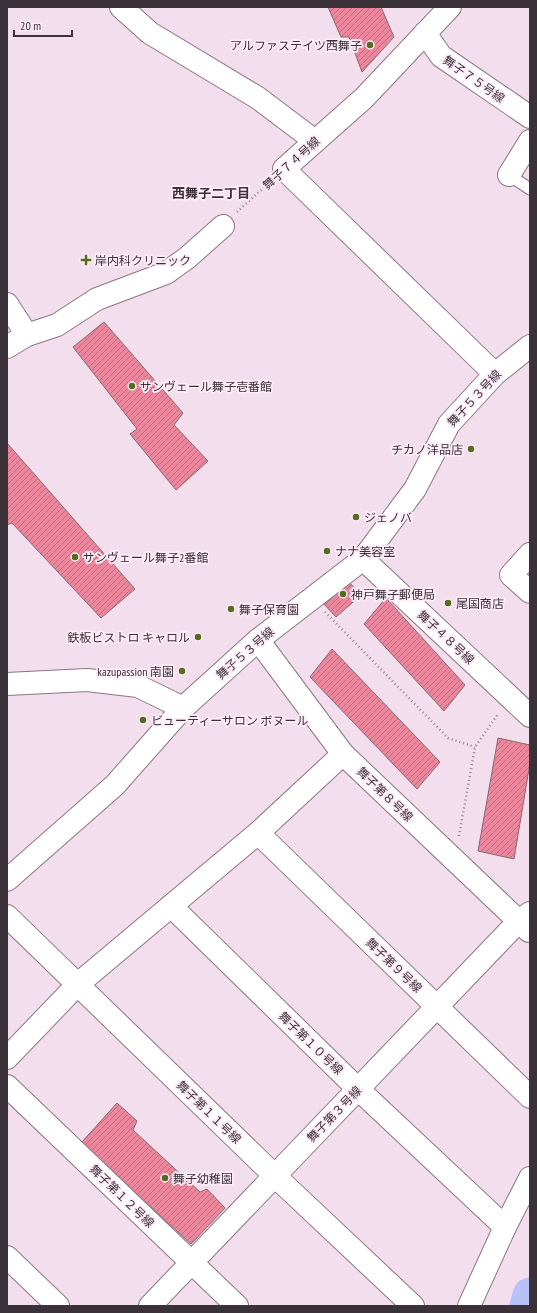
<svg xmlns="http://www.w3.org/2000/svg" width="537" height="1313" font-family="'PT Sans Narrow','Noto Sans JP',sans-serif">
<style>
.lines{fill:none;stroke-linecap:round;stroke-linejoin:round}
.river{stroke:#b9c2f8;stroke-width:35}
.building{fill:url(#building-hatch);stroke:#836c70}
.service-casing{stroke:#8a7785;stroke-width:13}
.minor-casing{stroke:#8a7785;stroke-width:24}
.path{stroke:#93858f;stroke-width:2.5;stroke-dasharray:1 3;stroke-linecap:butt}
.service{stroke:#fff;stroke-width:11}
.minor{stroke:#fff;stroke-width:22}
.poi-dot{fill:#546c1d;stroke:#feecf8;stroke-width:1.5}
.labels{text-anchor:middle;dominant-baseline:central;stroke-width:3.5;stroke-linejoin:round;paint-order:stroke}
.poi-label{font-size:12px;fill:#3a3238;stroke:#feecf8;text-anchor:start}
.street-label{font-size:12px;fill:#3a3238;stroke:#feecf8}
.neighbourhood-label{font-size:13px;font-weight:bold;fill:#3a3238;stroke:#feecf8}
</style>
<defs>
<pattern id="building-hatch" width="6" height="6" patternUnits="userSpaceOnUse"><rect width="6" height="6" fill="#ec869c"/><path d="M-1 1l2-2M0 6l6-6M5 7l2-2" fill="none" stroke="#c06e80"/></pattern>
</defs>
<rect width="100%" height="100%" fill="#f3deed"/>
<g class="lines">
<polyline class="river" points="527,1306 530,1295"/>
</g>
<g class="building">
<polygon points="328,7 381,7 394,37 362,72 349,37 341,37"/>
<polygon points="104,322 183,413 174,425 208,461 176,490 130,434 137,429 73,347"/>
<polygon points="7,443 135,589 101,618 12,523 7,525"/>
<polygon points="347,580 361,595 336,617 323,603"/>
<polygon points="386,598 465,685 444,711 364,624"/>
<polygon points="332,649 440,762 417,789 310,677"/>
<polygon points="498,738 530,745 530,763 514,859 478,851"/>
<polygon points="117,1103 137,1121 133,1130 200,1192 207,1189 225,1208 191,1244 81,1143"/>
</g>
<g class="lines">
<defs>
<polyline id="service" points="509,175 530,189"/>
<g id="minor">
<polyline points="121,7 150,33 258,98 315,141"/>
<polyline points="450,7 364,98 284,169 495,374"/>
<polyline points="425,33 441,56 530,117"/>
<polyline points="509,175 530,141"/>
<polyline points="7,304 27,335"/>
<polyline points="7,347 27,335 57,325 97,299 166,273 187,258 223,226"/>
<polyline points="530,554 511,575 530,592"/>
<polyline points="363,559 530,716"/>
<polyline points="258,640 343,754 529,931"/>
<polyline points="7,684 87,680 138,686 183,708"/>
<polyline points="258,833 530,1097"/>
<polyline points="7,880 115,785 183,708 258,640 363,559 415,489 449,424 495,374 530,346"/>
<polyline points="171,906 358,1089 505,1227"/>
<polyline points="7,916 275,1176 413,1306"/>
<polyline points="7,1058 78,984 258,833 343,754"/>
<polyline points="7,1086 237,1306"/>
<polyline points="7,1257 58,1306"/>
<polyline points="150,1306 519,921 530,913"/>
<polyline points="469,1306 505,1227 530,1178"/>
</g>
</defs>
<use href="#service" class="service-casing"/>
<use href="#minor" class="minor-casing"/>
<g class="path">
<polyline points="237,212 269,183"/>
<polyline points="325,612 448,738 475,747"/>
<polyline points="459,836 475,747 498,714"/>
</g>
<use href="#service" class="service"/>
<use href="#minor" class="minor"/>
</g>
<g class="poi-dot">
<circle cx="370" cy="45" r="4"/>
<path d="M84 254h4v4h4v4h-4v4h-4v-4h-4v-4h4z"/>
<circle cx="132" cy="386" r="4"/>
<circle cx="471" cy="449" r="4"/>
<circle cx="356" cy="517" r="4"/>
<circle cx="327" cy="551" r="4"/>
<circle cx="75" cy="557" r="4"/>
<circle cx="343" cy="594" r="4"/>
<circle cx="448" cy="603" r="4"/>
<circle cx="231" cy="609" r="4"/>
<circle cx="198" cy="637" r="4"/>
<circle cx="182" cy="671" r="4"/>
<circle cx="143" cy="720" r="4"/>
<circle cx="165" cy="1178" r="4"/>
</g>
<g class="labels">
<g class="poi-label">
<text x="362" y="45" text-anchor="end">アルファステイツ西舞子</text>
<text x="95" y="260">岸内科クリニック</text>
<text x="140" y="386">サンヴェール舞子壱番館</text>
<text x="463" y="449" text-anchor="end">チカノ洋品店</text>
<text x="364" y="517">ジェノバ</text>
<text x="335" y="551">ナナ美容室</text>
<text x="83" y="557">サンヴェール舞子2番館</text>
<text x="351" y="594">神戸舞子郵便局</text>
<text x="456" y="603">尾国商店</text>
<text x="239" y="609">舞子保育園</text>
<text x="190" y="637" text-anchor="end">鉄板ビストロ キャロル</text>
<text x="174" y="671" text-anchor="end">kazupassion 南園</text>
<text x="151" y="720">ビューティーサロン ボヌール</text>
<text x="173" y="1178">舞子幼稚園</text>
</g>
<g class="street-label">
<text transform="translate(474 79) rotate(35)">舞子７５号線</text>
<text transform="translate(291 163) rotate(-42)">舞子７４号線</text>
<text transform="translate(474 398) rotate(-47)">舞子５３号線</text>
<text transform="translate(446 637) rotate(43)">舞子４８号線</text>
<text transform="translate(245 653) rotate(-41)">舞子５３号線</text>
<text transform="translate(385 794) rotate(44)">舞子第８号線</text>
<text transform="translate(394 965) rotate(44)">舞子第９号線</text>
<text transform="translate(311 1043) rotate(44)">舞子第１０号線</text>
<text transform="translate(209 1112) rotate(44)">舞子第１１号線</text>
<text transform="translate(334 1114) rotate(-46)">舞子第３号線</text>
<text transform="translate(122 1196) rotate(44)">舞子第１２号線</text>
</g>
<g class="neighbourhood-label">
<text x="211" y="193">西舞子二丁目</text>
</g>
</g>
<rect width="537" height="1313" fill="none" stroke="#3a3238" stroke-width="16"/>
<path d="M14 30v6h58v-6" fill="none" stroke="#3a3238" stroke-width="2"/>
<text x="20" y="30" font-size="12" fill="#3a3238" stroke="#feecf8" stroke-width="3" paint-order="stroke">20 m</text>
</svg>
